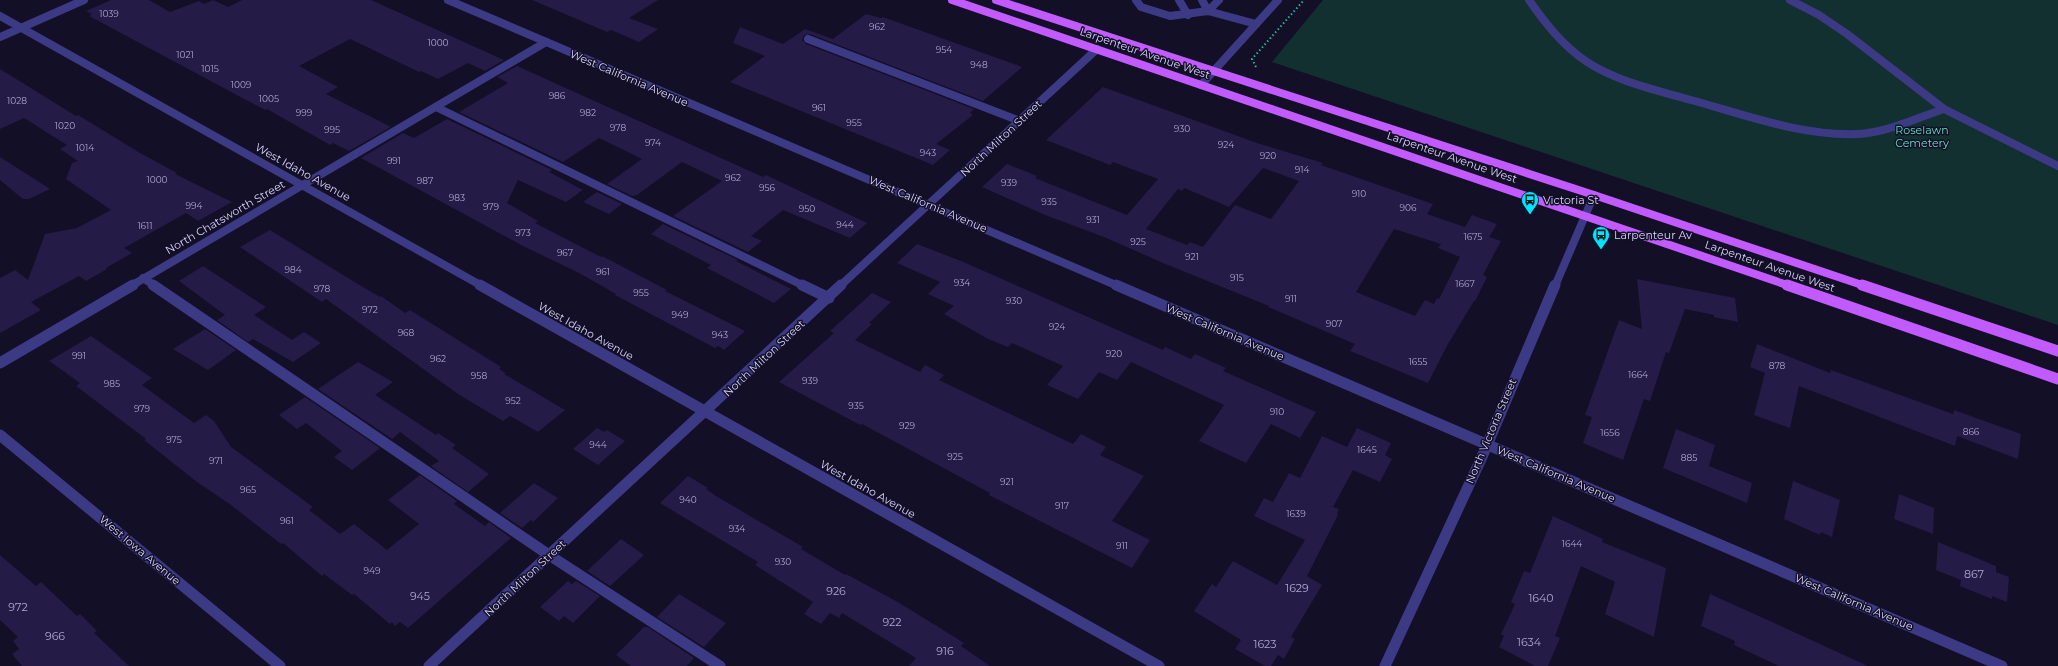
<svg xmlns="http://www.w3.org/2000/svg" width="2058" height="666" font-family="Montserrat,sans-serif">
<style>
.green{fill:#12302f}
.building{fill:#241b47;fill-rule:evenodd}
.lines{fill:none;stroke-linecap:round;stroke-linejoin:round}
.path{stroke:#2fb8b0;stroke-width:2;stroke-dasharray:1.5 2.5;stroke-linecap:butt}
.minor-far1{stroke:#3d3a85;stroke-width:8}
.minor{stroke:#3d3a85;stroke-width:11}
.major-far1{stroke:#c25bff;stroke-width:8}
.major{stroke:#c25bff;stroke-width:11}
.labels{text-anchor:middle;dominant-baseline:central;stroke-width:3;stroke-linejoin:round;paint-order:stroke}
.number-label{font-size:9px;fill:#aca6d1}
.street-label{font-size:11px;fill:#d9d4ff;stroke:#130f26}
.park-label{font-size:11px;fill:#5fe0c0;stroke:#130f26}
.poi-label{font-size:11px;fill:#d9d4ff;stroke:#130f26;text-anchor:start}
.near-number-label{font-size:11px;fill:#aca6d1}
</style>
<rect width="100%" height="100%" fill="#130f26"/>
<polygon class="green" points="1323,0 2058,0 2058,325 1272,62"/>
<g class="building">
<polygon points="111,0 149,0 170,12 199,1 204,4 213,0 228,7 242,0 371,0 504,60 485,71 468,63 438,79 421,71 419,72 350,39 299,66 338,87 326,94 391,127 349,151 333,143 330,145 267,109 265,110 89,16 92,14 86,11"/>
<polygon points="532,0 658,0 629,18 658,29 639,42 611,30 607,32"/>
<polygon points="866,14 881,18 883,17 1022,67 983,101 810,34 804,35 802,40 806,44 974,109 970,113 973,115 936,144 950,150 933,165 730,82 765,56 733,43 740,27 783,44 805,29 833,39"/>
<polygon points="517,66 763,177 766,175 867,223 850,238 783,210 751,236 762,241 748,252 673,216 722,181 682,162 637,195 632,196 607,184 642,159 599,138 563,162 459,112 508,83 497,77"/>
<polygon points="0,69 76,116 78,115 140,153 177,173 175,174 232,202 198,221 186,213 124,248 132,253 106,268 107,269 86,281 79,276 31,302 41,310 0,333 0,278 15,270 28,280 45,234 77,228 111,210 66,179 72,163 78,161 60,149 67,145 24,118 0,129"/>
<path d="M1103 87 1257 143 1323 163 1321 165 1433 204 1427 214 1465 227 1472 215 1497 224 1489 237 1501 241 1483 275 1487 277 1475 301H1474L1448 344 1428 383 1350 351 1355 344 1268 307 1269 306 1163 263 1104 237 1045 215 982 187 1007 164 1037 176 1035 178 1127 215 1158 179 1113 162 1110 165 1046 140ZM1263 168 1299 181 1271 219 1235 205 1203 247 1190 242 1187 245 1146 229 1178 189 1182 191 1184 188 1229 207ZM1394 229 1441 244 1438 248 1460 257 1439 299 1437 298 1434 304 1425 300 1415 316 1356 292Z"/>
<polygon points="447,119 552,170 549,172 583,190 566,202 518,180 507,203 538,221 535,223 601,257 602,256 667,290 665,291 745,331 724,350 718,346 715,348 615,295 616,294 579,273 523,246 361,158 403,133 414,138"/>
<polygon points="0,157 50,189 29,199 23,199 0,180"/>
<polygon points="597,192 622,204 609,214 583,202"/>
<polygon points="663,224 738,260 736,261 791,289 774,303 707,268 711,265 651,234"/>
<polygon points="270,230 348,278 380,297 381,296 405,313 410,310 501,367 499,369 506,373 504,374 565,410 538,432 510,416 503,421 458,394 326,299 322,302 240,247"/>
<polygon points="917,244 961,261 1163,350 1165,347 1191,359 1195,354 1226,368 1223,371 1316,412 1300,438 1271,424 1246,463 1199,441 1224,405 1131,362 1117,380 1099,372 1078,399 1047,385 1063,366 1012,343 1008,347 988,339 944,314 954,306 928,294 940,282 897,263"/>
<polygon points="203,266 266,307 254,315 292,340 304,332 321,343 293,362 253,339 248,342 217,320 225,315 179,281"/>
<polygon points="1637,279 1735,298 1738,322 1714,317 1714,315 1685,309 1669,353 1666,352 1650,401 1644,399 1623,460 1583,443 1592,417 1585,415 1619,320 1642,329"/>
<polygon points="872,293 891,302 869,323 872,324 855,340 920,372 925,365 944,375 939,380 1073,444 1081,434 1106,447 1100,455 1144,476 1112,521 1150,540 1132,568 989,495 990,493 862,424 860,425 779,382 834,333 830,331"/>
<polygon points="205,329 236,350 208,370 173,349"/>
<polygon points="91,336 152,378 142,385 194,423 206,415 214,421 231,447 313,507 309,510 340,534 354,524 387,550 419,524 388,500 420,475 457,501 454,504 485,526 489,522 511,538 408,628 400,622 395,626 392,622 390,624 354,594 352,595 324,574 322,576 283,543 281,544 231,505 197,482 144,440 146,439 76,386 80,383 49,361"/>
<polygon points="1757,344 1830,373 1831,370 1953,414 1954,410 2021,434 2018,459 1957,436 1955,446 1799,386 1790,428 1754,415 1765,373 1750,367"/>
<polygon points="358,362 393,382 375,395 436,435 438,433 456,445 452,448 489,474 468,492 431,466 439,461 400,432 392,439 318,389"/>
<polygon points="305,397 380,448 352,470 334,457 342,451 306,423 297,429 279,415"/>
<polygon points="597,428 604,432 607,430 625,441 598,465 573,449"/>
<polygon points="1357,428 1391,443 1385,455 1392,459 1380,482 1353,470 1333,507 1339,509 1337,514 1338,515 1307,576 1322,585 1291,637 1295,639 1284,659 1278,655 1271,666 1265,666 1235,649 1241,640 1194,611 1212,584 1216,587 1233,561 1277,585 1305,540 1254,516 1264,498 1273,502 1289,473 1300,478 1322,436 1347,447"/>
<polygon points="1676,429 1715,445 1709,466 1752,483 1747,503 1663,468"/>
<polygon points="688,476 708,488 706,489 716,496 803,547 801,549 845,575 846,574 896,601 940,628 964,643 961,646 990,666 909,666 916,658 842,613 839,618 830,613 821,624 804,614 813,602 755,565 758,562 660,503"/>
<polygon points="1793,481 1840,500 1832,537 1821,532 1820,535 1784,519"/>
<polygon points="534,483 558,498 533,522 531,520 522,528 500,513"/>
<polygon points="1899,494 1934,508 1933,534 1894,519"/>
<polygon points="1553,516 1603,539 1602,542 1666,568 1654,637 1605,614 1615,582 1581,566 1555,636 1560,638 1548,666 1535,666 1499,647 1504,636 1501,634 1515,604 1511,602 1524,571 1530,573"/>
<polygon points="621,539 644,555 610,586 587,571"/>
<polygon points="1938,542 1996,566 1996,572 2009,577 2007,602 1992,596 1992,599 1960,586 1961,580 1936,570"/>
<polygon points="0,555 36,586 41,582 77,616 80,614 97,631 94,633 129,666 22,666 12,654 19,649 13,641 18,637 0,620"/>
<polygon points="568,581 572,584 576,581 600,596 573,623 564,616 559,621 540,607"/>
<polygon points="679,594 726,623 704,647 657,617"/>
<polygon points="1710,594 1772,622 1868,666 1779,666 1734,645 1735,641 1701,626"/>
<polygon points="644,627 648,627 694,658 687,666 631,666 616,655"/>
</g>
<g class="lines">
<polyline class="path" points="1256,67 1252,59 1304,0"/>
<g class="minor-far1">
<polyline points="448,0 1118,286"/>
<polyline points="1136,0 1141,7 1170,16 1208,11 1256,24"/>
<polyline points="1179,0 1188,15"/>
<polyline points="1202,0 1208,11"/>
<path d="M1529 0C1545 23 1563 46 1587 62 1618 82 1656 90 1691 100 1746 115 1800 136 1857 134 1887 133 1916 118 1944 109"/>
<polyline points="1790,0 1819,15 1847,34 1944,109 2058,166"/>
<polyline points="1208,11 1219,0"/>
<polyline points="0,16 482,286"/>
<polyline points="0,37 84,0"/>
<polyline points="808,39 1020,121"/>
<polyline points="1201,85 1278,0"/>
<polyline points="436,107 804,286"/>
<polyline points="143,278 155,286"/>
<polyline points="131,286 546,42"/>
<polyline points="840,286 1097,49"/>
<polyline points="1555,286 1594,195"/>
</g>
<g class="minor">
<polyline points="153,285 549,555 720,666"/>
<polyline points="480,285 1159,666"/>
<polyline points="802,285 829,298"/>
<polyline points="1116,285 2002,666"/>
<polyline points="0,363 133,285"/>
<polyline points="0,435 280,666"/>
<polyline points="429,666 841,285"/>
<polyline points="1385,666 1481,459 1555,285"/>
</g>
<g class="major-far1">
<polyline points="952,0 1790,286"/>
<polyline points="996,0 1594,195 1865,286"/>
</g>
<g class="major">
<polyline points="1787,285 2058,379"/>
<polyline points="1862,285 2058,351"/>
</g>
</g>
<defs>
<symbol id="bus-pin" viewBox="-11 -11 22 30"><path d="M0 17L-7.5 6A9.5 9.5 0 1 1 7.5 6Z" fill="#00e5ff" stroke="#130f26"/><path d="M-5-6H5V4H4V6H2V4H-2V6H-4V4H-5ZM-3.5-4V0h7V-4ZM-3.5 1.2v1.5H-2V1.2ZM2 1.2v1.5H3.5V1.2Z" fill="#111"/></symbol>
</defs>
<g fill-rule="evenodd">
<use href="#bus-pin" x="1520" y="190" width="20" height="27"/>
<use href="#bus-pin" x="1591" y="225" width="20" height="27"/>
</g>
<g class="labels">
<g class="number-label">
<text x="109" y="13">1039</text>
<text x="877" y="26">962</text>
<text x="438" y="42">1000</text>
<text x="944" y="49">954</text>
<text x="185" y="54">1021</text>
<text x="979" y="64">948</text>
<text x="210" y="68">1015</text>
<text x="241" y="84">1009</text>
<text x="557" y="95">986</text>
<text x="269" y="98">1005</text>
<text x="17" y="100">1028</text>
<text x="819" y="107">961</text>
<text x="304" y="112">999</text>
<text x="588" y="112">982</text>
<text x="854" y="122">955</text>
<text x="65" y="125">1020</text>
<text x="618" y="127">978</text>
<text x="1182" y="128">930</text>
<text x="332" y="129">995</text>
<text x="653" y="142">974</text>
<text x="1226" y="144">924</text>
<text x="85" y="147">1014</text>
<text x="928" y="152">943</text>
<text x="1268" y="155">920</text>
<text x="394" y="160">991</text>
<text x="1302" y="169">914</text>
<text x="733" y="177">962</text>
<text x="157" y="179">1000</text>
<text x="425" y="180">987</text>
<text x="1009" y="182">939</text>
<text x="767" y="187">956</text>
<text x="1359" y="193">910</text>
<text x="457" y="197">983</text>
<text x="1049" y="201">935</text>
<text x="194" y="205">994</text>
<text x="491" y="206">979</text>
<text x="1408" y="207">906</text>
<text x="807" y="208">950</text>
<text x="1093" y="219">931</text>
<text x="845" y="224">944</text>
<text x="145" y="225">1611</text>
<text x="523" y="232">973</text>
<text x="1473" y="236">1675</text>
<text x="1138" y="241">925</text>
<text x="565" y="252">967</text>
<text x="1192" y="256">921</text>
<text x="293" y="269">984</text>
<text x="603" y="271">961</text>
<text x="1237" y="277">915</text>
<text x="962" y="282">934</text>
<text x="1465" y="283">1667</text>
<text x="322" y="288">978</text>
<text x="641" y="292">955</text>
<text x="1291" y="298">911</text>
<text x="1014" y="300">930</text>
<text x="370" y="309">972</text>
<text x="680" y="314">949</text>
<text x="1334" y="323">907</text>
<text x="1057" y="326">924</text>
<text x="406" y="332">968</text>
<text x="720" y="334">943</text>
<text x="1114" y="353">920</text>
<text x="79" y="355">991</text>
<text x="438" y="358">962</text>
<text x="1418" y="361">1655</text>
<text x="1777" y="365">878</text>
<text x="1638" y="374">1664</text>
<text x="479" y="375">958</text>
<text x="810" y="380">939</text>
<text x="112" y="383">985</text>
<text x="513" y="400">952</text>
<text x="856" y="405">935</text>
<text x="142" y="408">979</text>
<text x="1277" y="411">910</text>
<text x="907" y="425">929</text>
<text x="1971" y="431">866</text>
<text x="1610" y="432">1656</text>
<text x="174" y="439">975</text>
<text x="598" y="444">944</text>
<text x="1367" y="449">1645</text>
<text x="955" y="456">925</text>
<text x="1689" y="457">885</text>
<text x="216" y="460">971</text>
<text x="1007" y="481">921</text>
<text x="248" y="489">965</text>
<text x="688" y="499">940</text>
<text x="1062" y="505">917</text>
<text x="1296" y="513">1639</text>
<text x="287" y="520">961</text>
<text x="737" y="528">934</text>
<text x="1572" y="543">1644</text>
<text x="1122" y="545">911</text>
<text x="783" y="561">930</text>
<text x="372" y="570">949</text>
</g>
<g class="street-label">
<text transform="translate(1145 53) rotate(19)">Larpenteur Avenue West</text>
<text transform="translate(629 78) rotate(23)">West California Avenue</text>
<text transform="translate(1001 138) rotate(-43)">North Milton Street</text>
<text transform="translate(1452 157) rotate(19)">Larpenteur Avenue West</text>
<text transform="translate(303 172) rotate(29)">West Idaho Avenue</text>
<text transform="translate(928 204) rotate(23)">West California Avenue</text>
<text transform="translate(225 217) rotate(-30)">North Chatsworth Street</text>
<text transform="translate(1770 266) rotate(19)">Larpenteur Avenue West</text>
<text transform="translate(586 331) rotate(29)">West Idaho Avenue</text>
<text transform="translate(1225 332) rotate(23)">West California Avenue</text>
<text transform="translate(764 358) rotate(-43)">North Milton Street</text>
<text transform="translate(1491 431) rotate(-67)">North Victoria Street</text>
<text transform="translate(1556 474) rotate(23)">West California Avenue</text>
<text transform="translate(868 489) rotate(29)">West Idaho Avenue</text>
<text transform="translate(140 550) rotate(40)">West Iowa Avenue</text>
<text transform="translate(525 578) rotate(-43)">North Milton Street</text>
<text transform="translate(1854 602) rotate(23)">West California Avenue</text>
</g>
<g class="park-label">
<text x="1922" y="130">Roselawn<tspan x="1922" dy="13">Cemetery</tspan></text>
</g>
<g class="poi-label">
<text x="1543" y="200">Victoria St</text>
<text x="1614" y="235">Larpenteur Av</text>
</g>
<g class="near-number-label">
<text x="1974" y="574">867</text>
<text x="1297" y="588">1629</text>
<text x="836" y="591">926</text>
<text x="420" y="596">945</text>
<text x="1541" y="598">1640</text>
<text x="18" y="607">972</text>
<text x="892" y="622">922</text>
<text x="55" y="636">966</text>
<text x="1529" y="642">1634</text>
<text x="1265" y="644">1623</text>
<text x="945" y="651">916</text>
</g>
</g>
</svg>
